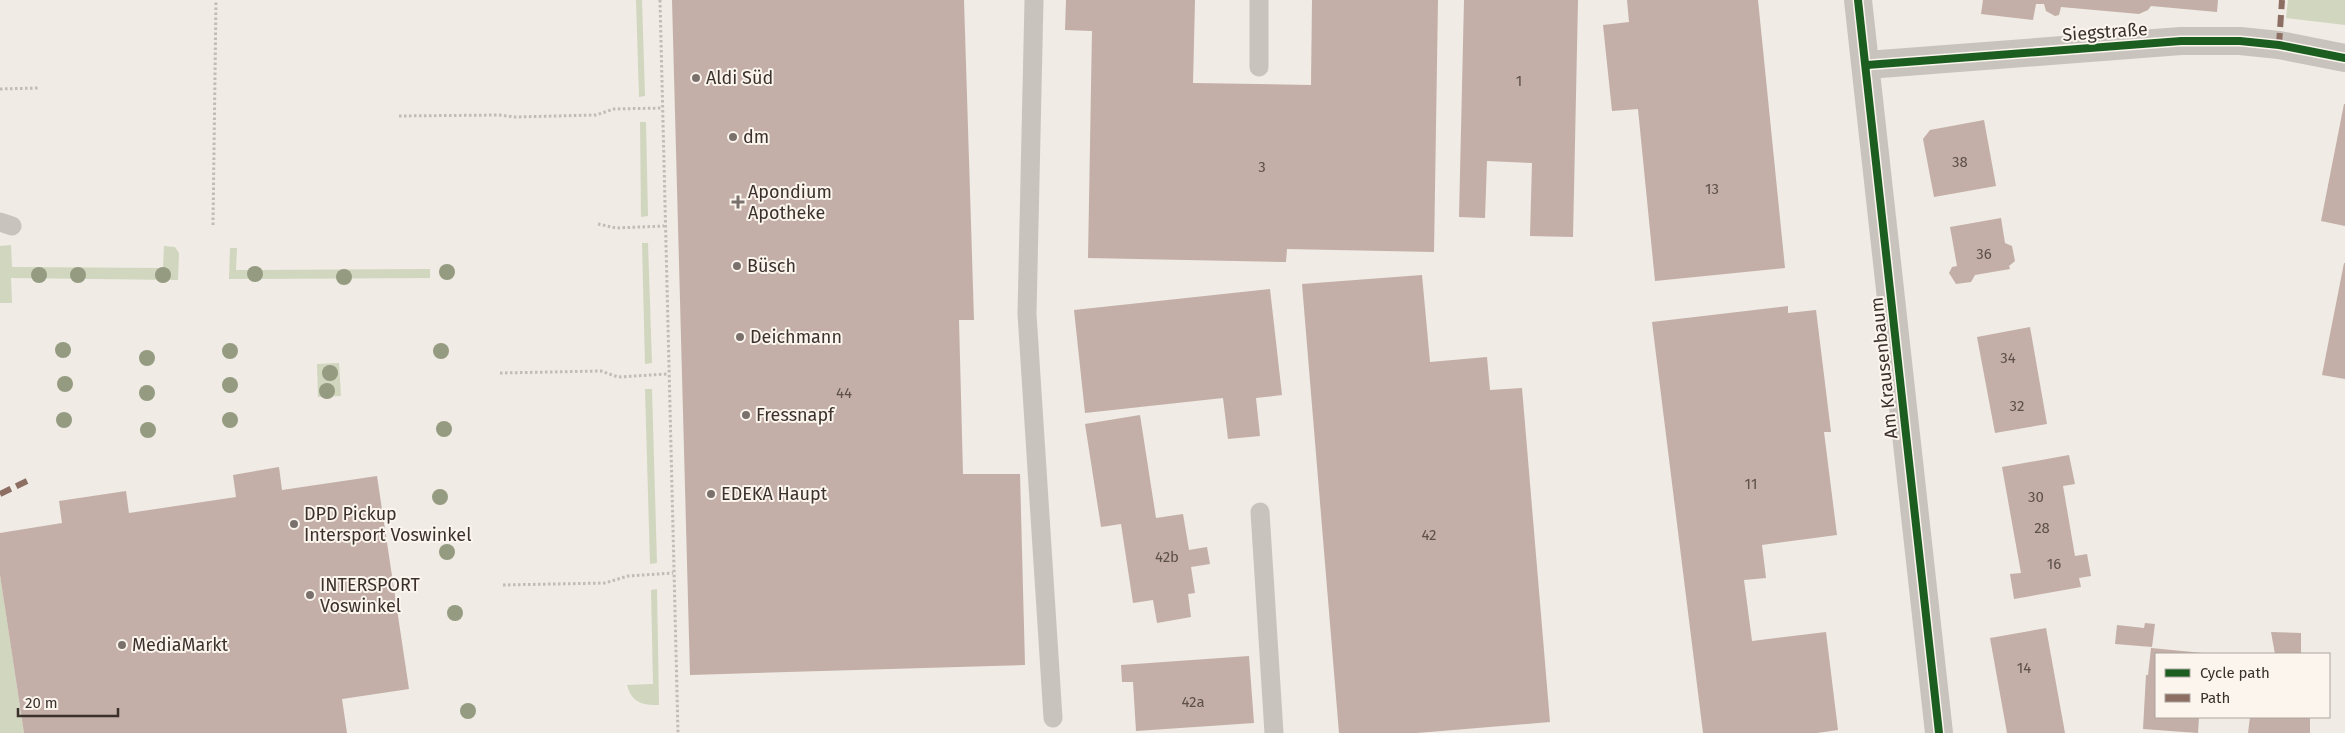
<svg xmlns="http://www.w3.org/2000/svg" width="2345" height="733" font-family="'Fira Sans',sans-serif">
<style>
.green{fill:#d1d6bf}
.building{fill:#c3afa7}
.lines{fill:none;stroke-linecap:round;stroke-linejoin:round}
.path{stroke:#c2bbb6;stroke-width:3;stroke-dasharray:2.5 2.5;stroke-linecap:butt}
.service{stroke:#c9c3be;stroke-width:19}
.minor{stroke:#c9c3be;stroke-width:28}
.quiet{stroke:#8d6e63;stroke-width:6;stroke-dasharray:12 6;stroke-linecap:butt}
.cycleway-casing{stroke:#fbf5ee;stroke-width:11}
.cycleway{stroke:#1b5e20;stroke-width:8}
.tree{fill:#959b80}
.poi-dot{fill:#7a716c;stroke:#fbf5ee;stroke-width:2}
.labels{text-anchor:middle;stroke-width:4;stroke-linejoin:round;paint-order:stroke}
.number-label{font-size:15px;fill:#5d504a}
.street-label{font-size:18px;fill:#3b302b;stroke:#fbf5ee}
.poi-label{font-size:18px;fill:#3b302b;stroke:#fbf5ee;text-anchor:start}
</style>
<rect width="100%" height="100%" fill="#f0ebe5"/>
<!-- green -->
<g class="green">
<polygon points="636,0 642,0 645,96 639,97"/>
<polygon points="2288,0 2345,0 2345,25 2286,18"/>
<polygon points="640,122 646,122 648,216 641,217"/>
<polygon points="642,243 648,243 652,363 645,364"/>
<polygon points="11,245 12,267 163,268 164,246 175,247 179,253 178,280 11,278 12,303 0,303 0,246"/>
<polygon points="230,248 237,248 236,270 430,269 430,278 229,279"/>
<polygon points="339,363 341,396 318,397 317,364"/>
<polygon points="645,389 652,389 657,563 650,564"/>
<polygon points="0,575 24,733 0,733"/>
<path d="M 657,589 L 659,705 C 642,705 632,703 627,685 L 653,684 L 651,590 Z"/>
</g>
<!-- building -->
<g class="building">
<polygon points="672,0 964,0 974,320 959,320 963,474 1020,474 1025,665 690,675"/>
<polygon points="1066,0 1195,0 1193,83 1311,85 1312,0 1438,0 1434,252 1287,249 1286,262 1088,258 1092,31 1065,30"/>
<polygon points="1464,0 1578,0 1573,237 1530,236 1532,163 1487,161 1485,218 1459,217"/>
<polygon points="1627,0 1758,0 1785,268 1655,281 1638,109 1612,111 1603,25 1629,22"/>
<polygon points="1983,0 2218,0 2217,12 2151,6 2148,10 2139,14 2061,7 2059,15 2055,16 2046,11 2044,4 2036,4 2033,20 1981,14"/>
<polygon points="2344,104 2345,104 2345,226 2321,221"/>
<polygon points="1984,120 1996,186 1934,197 1923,139 1930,130"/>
<polygon points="2001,218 2005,243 2012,246 2015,261 2009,266 2010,269 1975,275 1971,282 1956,284 1949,273 1952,267 1957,266 1950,227"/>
<polygon points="2344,263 2345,263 2345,379 2322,375"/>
<polygon points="1422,275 1430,362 1487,357 1490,390 1522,388 1550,722 1417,733 1339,733 1302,284"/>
<polygon points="1270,289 1282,395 1256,398 1260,436 1228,439 1223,398 1085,413 1074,310"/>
<polygon points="1788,306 1788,313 1816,310 1831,432 1824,432 1837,535 1762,545 1766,578 1744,580 1752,641 1826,632 1838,730 1817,733 1703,733 1652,322"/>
<polygon points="2030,327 2047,424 1995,433 1977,337"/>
<polygon points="1140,415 1156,518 1183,514 1189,550 1207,547 1210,564 1191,567 1195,593 1188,594 1191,617 1157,623 1153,600 1133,603 1121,524 1101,527 1085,424"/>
<polygon points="2069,455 2075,484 2063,486 2075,556 2087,554 2091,576 2079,578 2081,587 2014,599 2010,574 2021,573 2002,467"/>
<polygon points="279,467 282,490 377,476 409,689 342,699 347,733 24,733 0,575 0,533 62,523 59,501 126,491 129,513 236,497 233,475"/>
<polygon points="2145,623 2155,624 2152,647 2115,644 2117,625 2144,628"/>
<polygon points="2046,628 2065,733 2007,733 1990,638"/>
<polygon points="2271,632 2301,633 2301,654 2275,654"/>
<polygon points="2151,648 2203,653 2156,654 2156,717 2199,717 2198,733 2143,729 2146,675 2148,675"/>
<polygon points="1249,656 1254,723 1136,731 1133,682 1122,682 1121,665"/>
<polygon points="2250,717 2310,717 2310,733 2248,733"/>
</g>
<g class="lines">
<!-- path -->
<g class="path">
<polyline points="660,0 678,733"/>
<polyline points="0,89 38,88"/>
<polyline points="399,116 499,115 515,117 596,115 614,109 662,108"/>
<polyline points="598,224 616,228 664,226"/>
<polyline points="213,225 216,0"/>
<polyline points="500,373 601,371 618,377 667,374"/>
<polyline points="503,585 605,583 628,576 673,573"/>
</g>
<!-- service -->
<g class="service">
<polyline points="1034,0 1027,314 1053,718"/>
<polyline points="1259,0 1259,67"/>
<polyline points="0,222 12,226"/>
<polyline points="1260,512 1274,733"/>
</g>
<!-- minor -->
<g class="minor">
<polyline points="1858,0 1939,733"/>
<polyline points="1867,65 2181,41 2240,41 2279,45 2345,58"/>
</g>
<!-- quiet -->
<g class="quiet">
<polyline points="2279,45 2282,0"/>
<polyline points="0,494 29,480"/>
</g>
<defs>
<g id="cycleway">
<polyline points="1858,0 1939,733"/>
<polyline points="1867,65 2181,41 2240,41 2279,45 2345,58"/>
</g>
</defs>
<!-- cycleway casing -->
<use href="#cycleway" class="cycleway-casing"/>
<!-- cycleway -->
<use href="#cycleway" class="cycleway"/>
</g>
<!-- trees -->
<g class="tree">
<circle cx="447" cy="272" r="8"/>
<circle cx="255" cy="274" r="8"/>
<circle cx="39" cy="275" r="8"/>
<circle cx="78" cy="275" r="8"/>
<circle cx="163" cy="275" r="8"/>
<circle cx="344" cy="277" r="8"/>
<circle cx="63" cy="350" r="8"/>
<circle cx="230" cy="351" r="8"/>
<circle cx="441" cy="351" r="8"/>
<circle cx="147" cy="358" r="8"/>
<circle cx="330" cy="373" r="8"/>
<circle cx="65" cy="384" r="8"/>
<circle cx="230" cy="385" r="8"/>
<circle cx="327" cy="391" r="8"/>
<circle cx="147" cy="393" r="8"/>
<circle cx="64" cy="420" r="8"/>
<circle cx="230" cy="420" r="8"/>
<circle cx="444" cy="429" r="8"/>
<circle cx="148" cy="430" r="8"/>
<circle cx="440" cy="497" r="8"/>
<circle cx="447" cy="552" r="8"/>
<circle cx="455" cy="613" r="8"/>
<circle cx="468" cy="711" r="8"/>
</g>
<!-- markers -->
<g class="poi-dot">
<circle cx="696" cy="78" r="5"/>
<circle cx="733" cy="137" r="5"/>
<path d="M735.5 194.5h5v5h5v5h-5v5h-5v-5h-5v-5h5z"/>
<circle cx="737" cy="266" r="5"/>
<circle cx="740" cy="337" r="5"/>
<circle cx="746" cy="415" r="5"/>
<circle cx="711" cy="494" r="5"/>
<circle cx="294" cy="524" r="5"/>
<circle cx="310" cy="595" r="5"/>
<circle cx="122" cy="645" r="5"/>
</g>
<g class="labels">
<!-- number labels -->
<g class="number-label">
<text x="1519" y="86">1</text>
<text x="1960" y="167">38</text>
<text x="1262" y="172">3</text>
<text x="1712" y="194">13</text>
<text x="1984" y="259">36</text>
<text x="2008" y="363">34</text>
<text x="844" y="398">44</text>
<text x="2017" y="411">32</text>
<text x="1751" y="489">11</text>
<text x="2036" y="502">30</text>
<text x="2042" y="533">28</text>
<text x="1429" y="540">42</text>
<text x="1167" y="562">42b</text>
<text x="2054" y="569">16</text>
<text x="2024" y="673">14</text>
<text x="1193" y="707">42a</text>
</g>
<!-- street labels -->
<g class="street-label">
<text transform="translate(2105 32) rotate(-4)" y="6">Siegstraße</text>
<text transform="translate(1884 368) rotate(-96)" y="6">Am Krausenbaum</text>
</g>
<!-- poi labels -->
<g class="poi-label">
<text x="706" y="84">Aldi Süd</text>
<text x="743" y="143">dm</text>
<text x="748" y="198">Apondium<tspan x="748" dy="21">Apotheke</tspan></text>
<text x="747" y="272">Büsch</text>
<text x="750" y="343">Deichmann</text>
<text x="756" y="421">Fressnapf</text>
<text x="721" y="500">EDEKA Haupt</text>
<text x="304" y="520">DPD Pickup<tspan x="304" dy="21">Intersport Voswinkel</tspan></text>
<text x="320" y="591">INTERSPORT<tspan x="320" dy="21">Voswinkel</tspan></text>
<text x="132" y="651">MediaMarkt</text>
</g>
</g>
<!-- legend -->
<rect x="2155" y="653" width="175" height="65" fill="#fbf5ee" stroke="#aea6a0"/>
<rect x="2165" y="669" width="25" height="8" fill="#1b5e20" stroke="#aea6a0"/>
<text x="2200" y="678" font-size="15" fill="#3b302b">Cycle path</text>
<rect x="2165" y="694" width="25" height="8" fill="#8d6e63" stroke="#aea6a0"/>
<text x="2200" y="703" font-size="15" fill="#3b302b">Path</text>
<!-- scale -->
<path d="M18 708v8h100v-8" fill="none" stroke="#3b302b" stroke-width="2.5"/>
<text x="25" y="708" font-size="15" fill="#3b302b" stroke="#fbf5ee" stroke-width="4" paint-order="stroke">20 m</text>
</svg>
